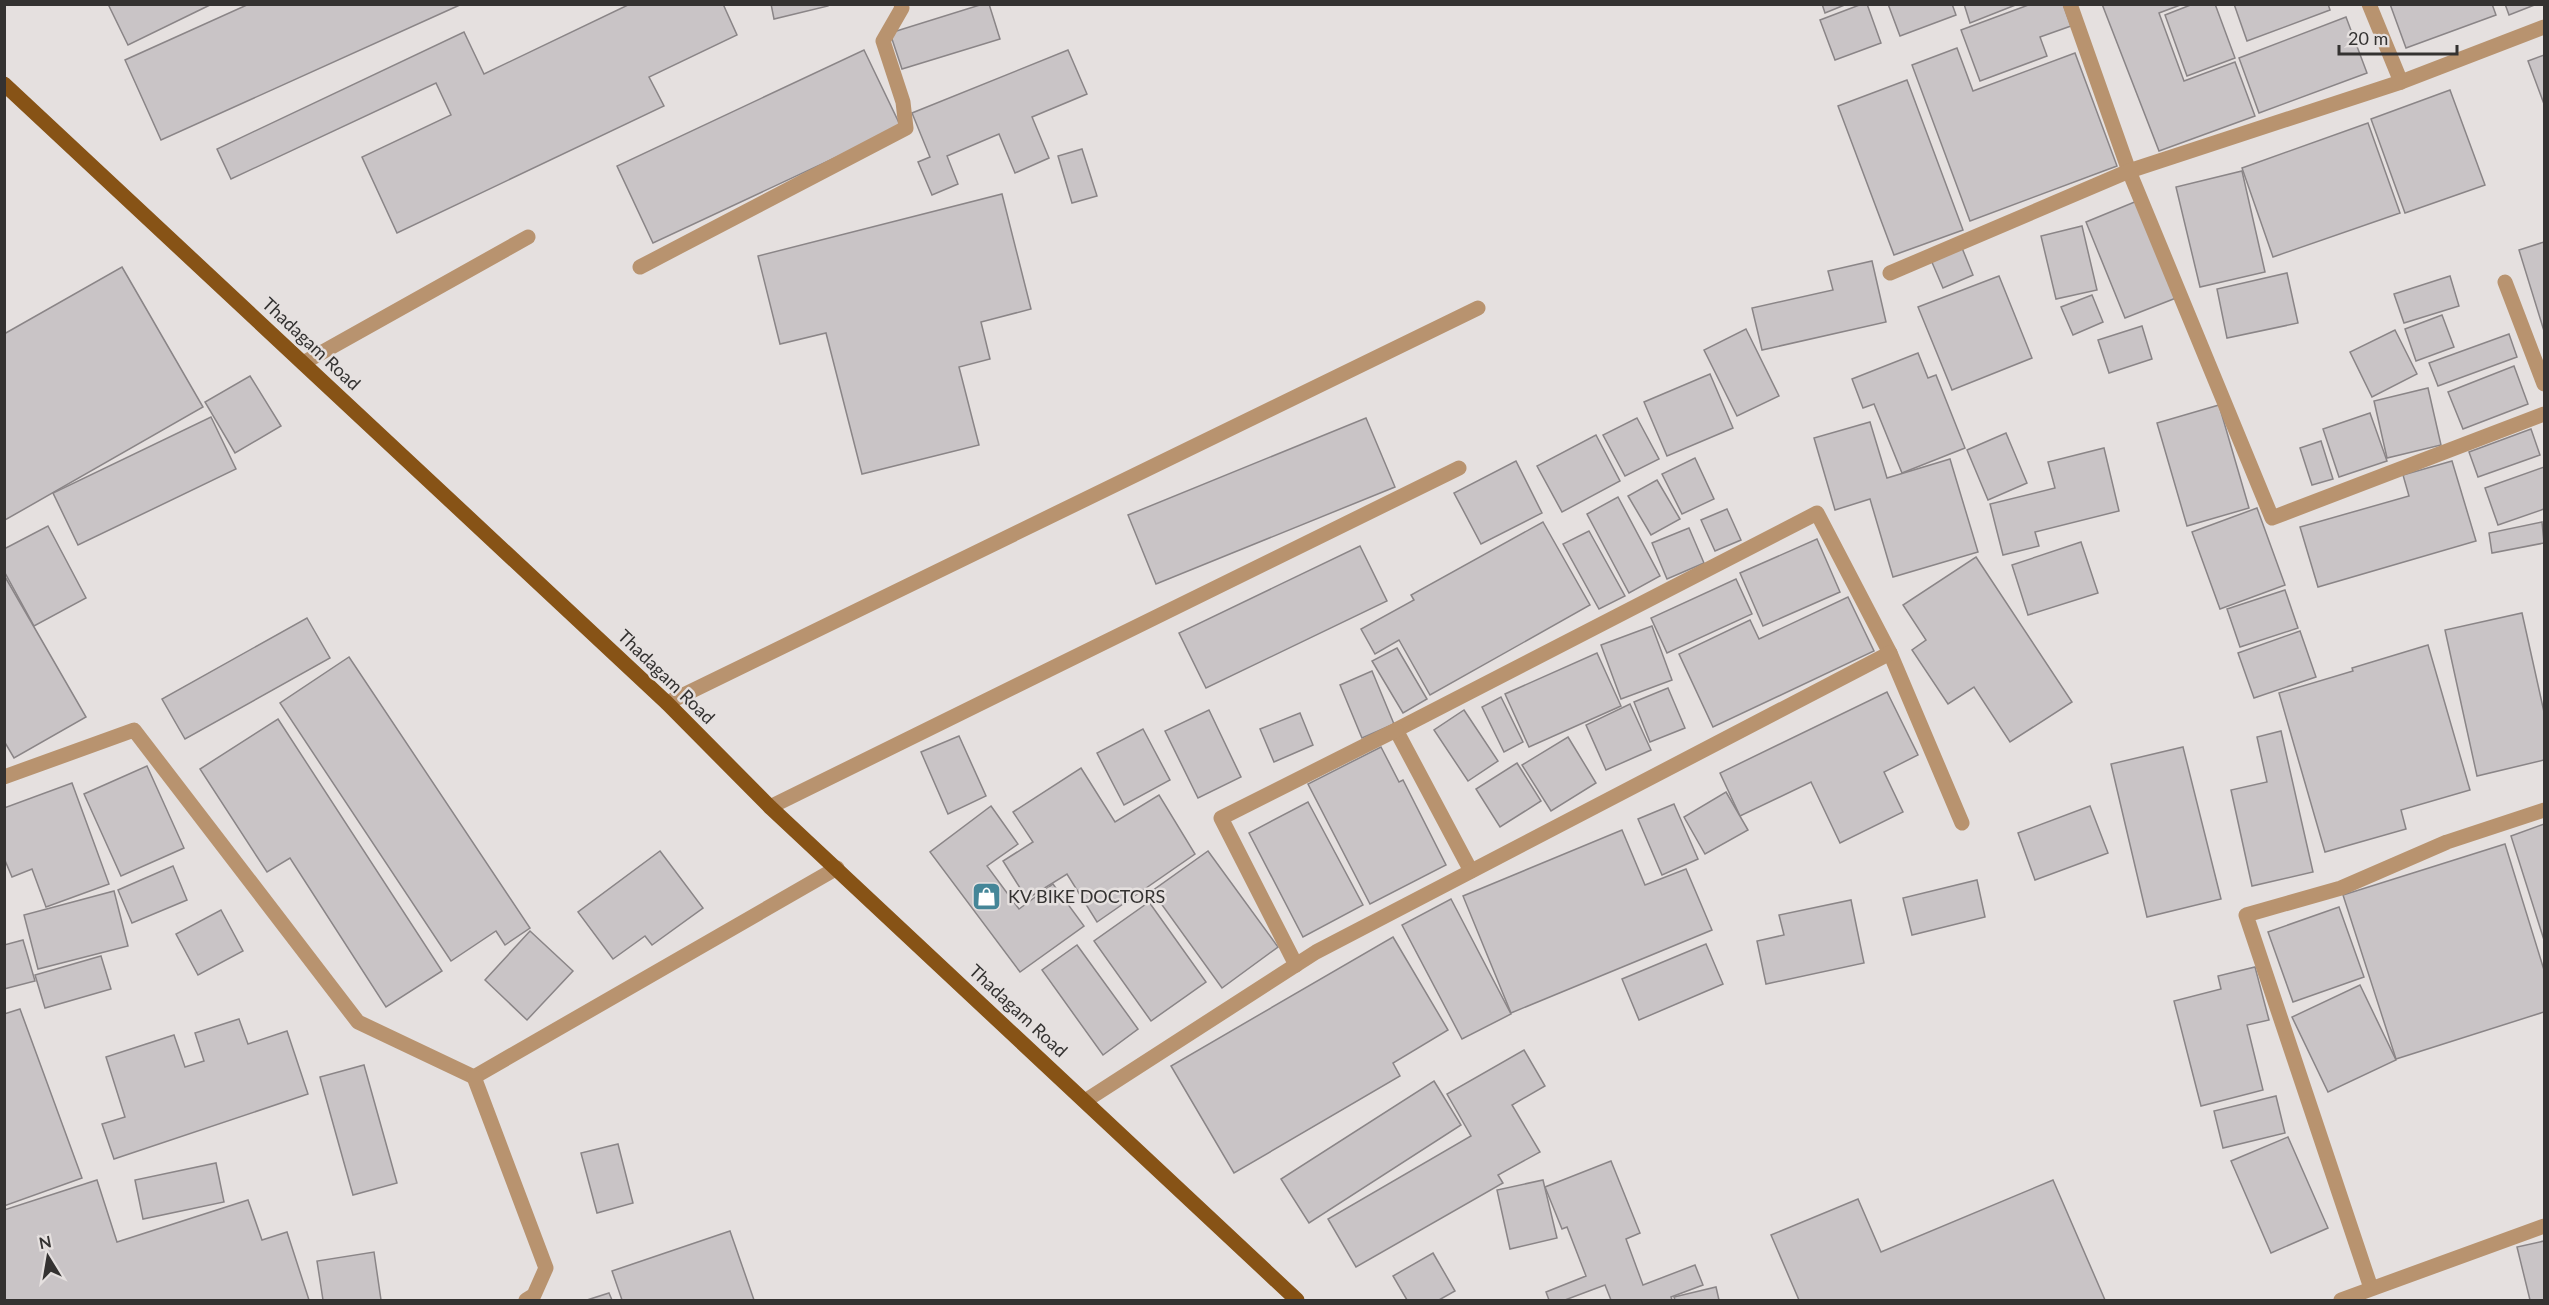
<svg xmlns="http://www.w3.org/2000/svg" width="2549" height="1305" font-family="Lato,sans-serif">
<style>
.building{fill:#c9c4c6;stroke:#8a8587;stroke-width:1.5}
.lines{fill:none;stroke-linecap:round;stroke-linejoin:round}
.minor{stroke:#b8936f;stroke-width:15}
.major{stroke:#875316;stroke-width:15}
.labels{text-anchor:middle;stroke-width:5;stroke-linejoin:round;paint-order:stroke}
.street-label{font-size:18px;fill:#343231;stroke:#e5e0df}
.poi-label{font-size:18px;fill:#343231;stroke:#e5e0df;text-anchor:start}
</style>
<rect width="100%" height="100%" fill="#e5e0df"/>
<!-- building -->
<g class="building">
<polygon points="108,4 212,4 128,45"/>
<polygon points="249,4 462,4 161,140 125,60"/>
<polygon points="630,4 723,4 737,35 649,77 664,106 397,233 362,157 451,115 436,83 231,179 217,149 464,32 484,74"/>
<polygon points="771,4 828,4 828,6 774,19"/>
<polygon points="983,4 989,4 1000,39 902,69 890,33"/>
<polygon points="1822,4 1847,4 1825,13"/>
<polygon points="1862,4 1867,4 1881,43 1835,60 1820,20"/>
<polygon points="1888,4 1952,4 1956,15 1900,36"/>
<polygon points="1964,4 2018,4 1970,23"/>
<polygon points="2031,4 2063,4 2071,26 2040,37 2047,56 1980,81 1961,30"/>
<polygon points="2102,4 2183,4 2159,13 2184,81 2235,62 2255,116 2159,151"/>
<polygon points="2193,4 2215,4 2235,58 2187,76 2165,15"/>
<polygon points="2234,4 2328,4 2330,10 2247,41"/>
<polygon points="2390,4 2492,4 2496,15 2406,48"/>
<polygon points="2505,4 2537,4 2509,15"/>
<polygon points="2346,17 2367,73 2259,113 2239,58"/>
<polygon points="1957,48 1973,91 2075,53 2117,166 1970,221 1912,65"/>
<polygon points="864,50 901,127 653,243 617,166"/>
<polygon points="1068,50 1087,94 1032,117 1049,158 1015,173 999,134 947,156 958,184 932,195 918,162 930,157 912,113"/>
<polygon points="2544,55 2544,104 2528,61"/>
<polygon points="1907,80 1963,230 1894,255 1838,106"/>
<polygon points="2450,90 2485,185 2405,213 2371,119"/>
<polygon points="2368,123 2400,213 2273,257 2242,168"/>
<polygon points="1082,149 1097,196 1072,203 1058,156"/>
<polygon points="2242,171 2265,272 2200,287 2176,187"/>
<polygon points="1002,194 1031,309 981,322 990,359 959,367 979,445 862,474 826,333 780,344 758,256"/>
<polygon points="2137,201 2176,298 2125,318 2086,222"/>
<polygon points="2082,226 2097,290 2056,299 2041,236"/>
<polygon points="2544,242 2544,331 2519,250"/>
<polygon points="1962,248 1973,275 1943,288 1931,260"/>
<polygon points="1872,261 1886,322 1762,350 1752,308 1833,290 1828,271"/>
<polygon points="122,267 203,407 5,520 4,334"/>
<polygon points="2287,273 2298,323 2227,338 2217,289"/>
<polygon points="1999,276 2032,358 1952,390 1918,307"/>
<polygon points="2450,276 2459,306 2404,323 2394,294"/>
<polygon points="2092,295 2103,322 2073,335 2061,307"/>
<polygon points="2442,315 2454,347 2416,361 2405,329"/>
<polygon points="2142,326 2152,359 2109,373 2098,340"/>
<polygon points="1746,329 1779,396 1737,416 1704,350"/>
<polygon points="2395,330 2417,374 2372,397 2350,352"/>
<polygon points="2509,334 2517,357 2438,386 2429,363"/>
<polygon points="1918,353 1928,378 1936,375 1965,448 1902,473 1874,404 1863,408 1852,379"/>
<polygon points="2514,366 2528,404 2463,429 2448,392"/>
<polygon points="1710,374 1733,428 1667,456 1644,402"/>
<polygon points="250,376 281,426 235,453 205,402"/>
<polygon points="2428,388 2441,445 2387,458 2374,401"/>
<polygon points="2219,405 2249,508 2187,526 2157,423"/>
<polygon points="2370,413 2387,461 2339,477 2323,429"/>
<polygon points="211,417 236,469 78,545 53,493"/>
<polygon points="1366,418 1395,487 1156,584 1128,515"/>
<polygon points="1637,418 1659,459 1625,476 1603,435"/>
<polygon points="1870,422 1887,478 1950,459 1978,552 1893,577 1870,499 1835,510 1814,438"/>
<polygon points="2531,429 2540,455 2478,477 2469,452"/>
<polygon points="2006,433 2027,483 1988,500 1967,450"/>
<polygon points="1596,435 1620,481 1562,512 1537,466"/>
<polygon points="2321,441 2333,479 2312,485 2300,448"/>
<polygon points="2104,448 2119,511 2035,532 2039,546 2003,555 1990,504 2055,488 2048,462"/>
<polygon points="1695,458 1714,499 1682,514 1662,474"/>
<polygon points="1516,461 1542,513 1481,544 1454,493"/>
<polygon points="2452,461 2476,541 2318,587 2300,527 2409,496 2403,475"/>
<polygon points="2544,467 2544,509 2498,525 2485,488"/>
<polygon points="1657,480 1680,519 1651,535 1628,496"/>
<polygon points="1618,497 1660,576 1629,593 1587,514"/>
<polygon points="2257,508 2285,585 2220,609 2192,532"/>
<polygon points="1727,509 1741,540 1715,551 1701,520"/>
<polygon points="1543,522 1590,605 1430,695 1399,640 1375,654 1361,629 1414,600 1411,595"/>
<polygon points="2542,522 2544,543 2492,553 2489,533"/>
<polygon points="48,526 86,598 34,626 4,571 4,549"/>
<polygon points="1689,528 1704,563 1667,579 1652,543"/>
<polygon points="1589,531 1625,596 1599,609 1563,544"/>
<polygon points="1817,539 1840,592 1763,626 1740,573"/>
<polygon points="2081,542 2098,593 2028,615 2012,565"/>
<polygon points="1360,546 1387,601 1206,688 1179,633"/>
<polygon points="1976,557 2072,702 2010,742 1974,687 1948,704 1912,650 1926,640 1903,605"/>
<polygon points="4,575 86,717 14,758 4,741"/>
<polygon points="1736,579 1752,614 1667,653 1651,618"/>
<polygon points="2285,590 2298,628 2240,647 2227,609"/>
<polygon points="1848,597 1874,651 1713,727 1679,654 1750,620 1759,639"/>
<polygon points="2522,613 2544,712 2544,760 2477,776 2445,630"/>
<polygon points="307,618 330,658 185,739 162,699"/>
<polygon points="1652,626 1672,680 1621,699 1601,645"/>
<polygon points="2300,631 2316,677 2254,698 2238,653"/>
<polygon points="2428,645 2470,790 2401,810 2406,829 2325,852 2279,693 2353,671 2352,668"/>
<polygon points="1397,648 1427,699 1403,713 1372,661"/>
<polygon points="1597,653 1621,706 1529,747 1505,694"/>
<polygon points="349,657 530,928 505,945 496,931 451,961 280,703"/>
<polygon points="1372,671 1394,724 1362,738 1340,685"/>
<polygon points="1668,688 1685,728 1650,742 1634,702"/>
<polygon points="1887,692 1918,755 1884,772 1903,812 1840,843 1811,782 1740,816 1720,773"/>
<polygon points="1501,697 1523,742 1504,752 1482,707"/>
<polygon points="1630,704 1651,750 1606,770 1586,725"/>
<polygon points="1209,710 1241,777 1198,798 1165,731"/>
<polygon points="1464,710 1498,761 1468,781 1434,730"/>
<polygon points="1300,713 1313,745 1274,762 1260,729"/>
<polygon points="278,719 442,971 386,1007 290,858 267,872 200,769"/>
<polygon points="1143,729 1170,780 1124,805 1097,753"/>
<polygon points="2281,731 2313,872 2252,886 2231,790 2267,782 2257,737"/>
<polygon points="959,736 986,796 948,814 921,752"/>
<polygon points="1568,737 1596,783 1551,811 1522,765"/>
<polygon points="1381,747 1399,782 1403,780 1446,865 1370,904 1308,784"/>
<polygon points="2183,747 2221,899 2147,917 2111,764"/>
<polygon points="1517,763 1541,801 1500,827 1476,789"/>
<polygon points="147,766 184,848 121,876 84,794"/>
<polygon points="1081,768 1115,822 1159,795 1195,854 1097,922 1067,874 1027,899 1003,861 1033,842 1013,812"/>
<polygon points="72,783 109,884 46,907 32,869 12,877 4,858 4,808"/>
<polygon points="1726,792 1748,830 1705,854 1684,817"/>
<polygon points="1308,802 1363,905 1303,937 1249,833"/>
<polygon points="1674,804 1698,859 1662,875 1638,819"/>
<polygon points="991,806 1018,844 987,866 1019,909 1053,884 1084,926 1020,972 930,852"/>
<polygon points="2090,806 2108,853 2035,880 2018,833"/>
<polygon points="2544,824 2544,940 2511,836"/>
<polygon points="1622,830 1645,885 1686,869 1712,930 1511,1013 1463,896"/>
<polygon points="2505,844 2544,970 2544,1012 2396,1059 2343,895"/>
<polygon points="660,851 703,908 652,945 645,936 613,959 578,912"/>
<polygon points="1208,851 1278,947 1222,988 1152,891"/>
<polygon points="173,866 187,900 132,923 118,890"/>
<polygon points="1977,880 1985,917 1912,935 1903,898"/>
<polygon points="114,891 128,946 38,969 24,915"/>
<polygon points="1451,899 1511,1014 1462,1039 1402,925"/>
<polygon points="1851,900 1864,963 1766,984 1757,941 1784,935 1779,915"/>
<polygon points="1149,902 1206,982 1151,1021 1094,941"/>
<polygon points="2339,907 2364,977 2293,1002 2268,932"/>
<polygon points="221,910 243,951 198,975 176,934"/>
<polygon points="530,931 573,971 527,1020 485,980"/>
<polygon points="1393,937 1448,1030 1393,1063 1400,1076 1234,1173 1171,1066"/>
<polygon points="23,940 35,981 4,989 4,945"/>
<polygon points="1706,944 1723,984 1639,1020 1622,979"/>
<polygon points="1077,945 1138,1029 1103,1055 1042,970"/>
<polygon points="101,956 111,989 45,1008 35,975"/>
<polygon points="2255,967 2269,1020 2247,1025 2263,1090 2201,1106 2174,1001 2221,989 2218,976"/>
<polygon points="2360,985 2396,1060 2328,1092 2292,1017"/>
<polygon points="20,1009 82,1178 4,1206 4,1014"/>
<polygon points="239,1019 248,1044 287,1031 308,1094 114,1159 102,1124 125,1117 106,1057 174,1035 185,1067 204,1061 195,1033"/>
<polygon points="1524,1050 1545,1086 1512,1105 1540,1152 1498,1175 1503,1183 1356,1267 1328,1219 1471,1136 1447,1094"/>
<polygon points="364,1065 397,1183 353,1195 320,1077"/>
<polygon points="1434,1081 1461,1125 1309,1223 1281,1179"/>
<polygon points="2276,1096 2285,1133 2223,1148 2214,1111"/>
<polygon points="2288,1137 2328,1228 2271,1253 2231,1161"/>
<polygon points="618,1144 633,1203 597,1213 581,1153"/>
<polygon points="1611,1161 1640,1233 1626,1239 1643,1285 1695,1265 1703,1285 1671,1297 1672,1300 1611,1300 1605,1285 1565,1300 1549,1300 1546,1292 1586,1276 1567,1227 1562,1229 1545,1187"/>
<polygon points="216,1163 224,1202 143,1219 135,1180"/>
<polygon points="97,1180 117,1242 248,1200 262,1240 287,1232 309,1300 4,1300 4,1210"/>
<polygon points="1543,1180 1557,1238 1510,1249 1497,1190"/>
<polygon points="2053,1180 2105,1300 1799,1300 1771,1235 1858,1199 1881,1252"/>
<polygon points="730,1231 754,1300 622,1300 612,1271"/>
<polygon points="2544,1241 2544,1300 2530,1300 2517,1247"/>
<polygon points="374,1252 381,1300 323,1300 317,1261"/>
<polygon points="1433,1253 1455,1291 1439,1300 1407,1300 1393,1276"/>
<polygon points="1716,1287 1719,1300 1675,1300 1674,1297"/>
<polygon points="609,1293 612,1300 587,1300"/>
</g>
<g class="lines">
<!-- minor -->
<g class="minor">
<polyline points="2070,4 2129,171 2272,518 2544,414"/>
<polyline points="2369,4 2401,82"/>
<polyline points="640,267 906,128 903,102 883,41 902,8 901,4"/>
<polyline points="1890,273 2129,171 2401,82 2544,27"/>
<polyline points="2505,282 2544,384"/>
<polyline points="303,363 528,237"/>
<polyline points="667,703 1478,308"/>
<polyline points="4,777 134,730 358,1022 474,1077 837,868"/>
<polyline points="770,807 1459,468"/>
<polyline points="1471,871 1396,730 1817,513 1890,653 1962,823"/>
<polyline points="1296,965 1221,818 1396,730"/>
<polyline points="474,1077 546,1268 534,1295 526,1300"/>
<polyline points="1085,1101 1316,952 1890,653"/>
<polyline points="2371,1288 2246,915 2341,888 2447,842 2544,810"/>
<polyline points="2341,1300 2544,1226"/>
</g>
<!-- major -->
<polyline class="major" points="4,84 667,703 770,807 1297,1300"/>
</g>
<!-- icons -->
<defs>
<symbol id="shop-square" viewBox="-11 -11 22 22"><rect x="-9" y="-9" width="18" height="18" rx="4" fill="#458698" stroke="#e5e0df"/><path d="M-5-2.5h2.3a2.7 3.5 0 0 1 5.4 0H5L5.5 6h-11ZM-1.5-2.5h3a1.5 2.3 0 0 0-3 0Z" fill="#fff"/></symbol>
</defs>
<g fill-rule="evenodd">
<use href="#shop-square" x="970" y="880" width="33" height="33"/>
</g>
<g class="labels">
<!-- street labels -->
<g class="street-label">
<text transform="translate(311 344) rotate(43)" y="6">Thadagam Road</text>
<text transform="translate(666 677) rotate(44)" y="6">Thadagam Road</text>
<text transform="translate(1018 1011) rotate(43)" y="6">Thadagam Road</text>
</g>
<!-- poi labels -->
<g class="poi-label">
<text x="1008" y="903">KV BIKE DOCTORS</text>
</g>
</g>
<!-- border -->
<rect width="2549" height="1305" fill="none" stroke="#343231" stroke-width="12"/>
<!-- north arrow -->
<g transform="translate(48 1257) rotate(349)" stroke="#e5e0df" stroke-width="4.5" paint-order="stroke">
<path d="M0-4.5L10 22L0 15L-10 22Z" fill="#343231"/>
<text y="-9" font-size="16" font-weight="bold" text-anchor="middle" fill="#343231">N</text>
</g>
<!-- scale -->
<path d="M2339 45v9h118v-9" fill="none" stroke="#343231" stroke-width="3"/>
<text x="2348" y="45" font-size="18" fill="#343231" stroke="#e5e0df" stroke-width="4.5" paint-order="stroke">20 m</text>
</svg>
